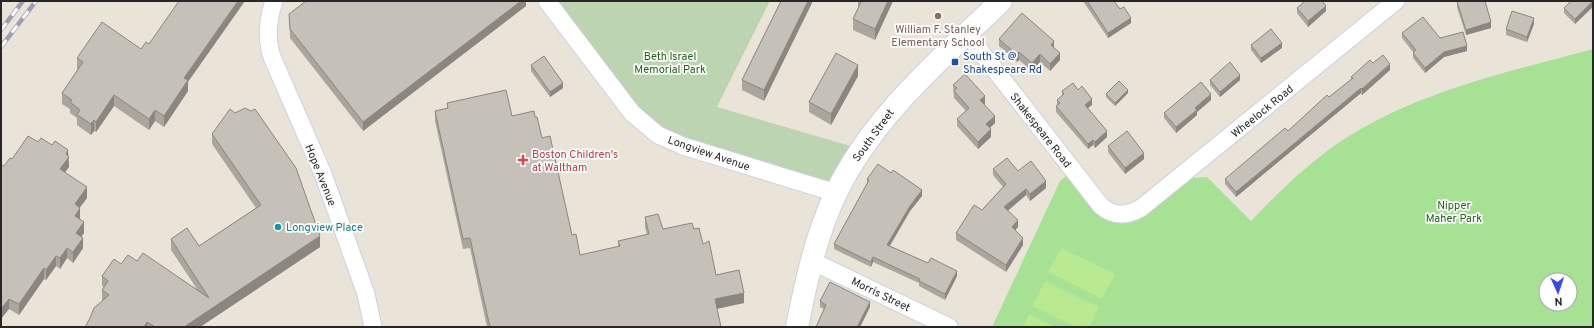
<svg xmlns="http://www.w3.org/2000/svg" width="1594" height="328" font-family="Overpass,sans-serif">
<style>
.green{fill:#a6e194;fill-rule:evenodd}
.cemetery{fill:#bdd4b0}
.pitch{fill:#b9e990}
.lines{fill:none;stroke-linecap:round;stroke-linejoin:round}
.minor-casing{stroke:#cecfe1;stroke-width:19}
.secondary-casing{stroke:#cecfe1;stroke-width:24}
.minor{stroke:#fff;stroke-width:17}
.secondary{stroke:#fff;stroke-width:22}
.rail-casing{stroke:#9c9cb2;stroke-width:4.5}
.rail{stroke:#fff;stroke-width:3;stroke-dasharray:9;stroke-linecap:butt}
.wall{fill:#a9a69e}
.shaded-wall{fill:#8a8781}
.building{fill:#c5c1b8;stroke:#8a8781}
.education-dot{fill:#8d6e63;stroke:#fff;stroke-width:1.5}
.transit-dot{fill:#1a4fb4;stroke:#fff;stroke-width:1.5}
.health-dot{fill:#e0444e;stroke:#fff;stroke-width:1.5}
.culture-dot{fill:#0f9aa8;stroke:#fff;stroke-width:1.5}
.labels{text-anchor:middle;stroke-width:3.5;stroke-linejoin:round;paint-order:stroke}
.education-label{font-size:11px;fill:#785e54;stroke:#fff}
.park-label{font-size:11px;fill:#216219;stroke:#fff}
.transit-label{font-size:11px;fill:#164399;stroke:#fff;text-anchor:start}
.street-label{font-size:11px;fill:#272727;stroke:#fff}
.health-label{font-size:11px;fill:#be3a42;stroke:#fff;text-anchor:start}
.culture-label{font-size:11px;fill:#0d838f;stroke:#fff;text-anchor:start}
</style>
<rect width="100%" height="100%" fill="#eae4d8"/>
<!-- green -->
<path class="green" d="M 1593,49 L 1593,327 L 992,327 L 1060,181 L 1073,170 L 1117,214 L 1178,179 L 1207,177 L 1251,221 C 1275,196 1299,172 1327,151 C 1405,94 1501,74 1593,49 ZM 1546,280 L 1570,280 L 1570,304 L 1546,304 Z"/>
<!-- cemetery -->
<polygon class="cemetery" points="547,1 770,1 717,107 861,149 836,193 658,135"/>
<!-- pitch -->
<g class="pitch">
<polygon points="1061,248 1115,274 1102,299 1048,272"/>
<polygon points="1045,281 1099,307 1089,327 1076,327 1032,306"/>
<polygon points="1029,314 1055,327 1023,327"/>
</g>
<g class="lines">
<defs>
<g id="minor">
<path d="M 274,1 C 268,19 266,39 272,57 L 323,174 L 366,294 L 373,327"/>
<polyline points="547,1 632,113 658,135 683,146 836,193"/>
<path d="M 967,34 L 1101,206 C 1114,217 1127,216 1141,208 L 1396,1"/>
<polyline points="812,261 949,327"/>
</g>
<path id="secondary" d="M 797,327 C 806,282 816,235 836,193 C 873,116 940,60 1001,1"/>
</defs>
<!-- minor casing -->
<use href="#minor" class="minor-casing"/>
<!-- secondary casing -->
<use href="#secondary" class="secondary-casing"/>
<!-- minor -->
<use href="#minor" class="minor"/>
<!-- secondary -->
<use href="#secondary" class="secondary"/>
<defs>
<g id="rail">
<polyline points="1,30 23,1"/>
<polyline points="1,47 36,1"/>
</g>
</defs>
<!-- rail casing -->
<use href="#rail" class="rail-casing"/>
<!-- rail -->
<use href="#rail" class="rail"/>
</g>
<!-- wall -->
<g class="wall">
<polygon points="526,1 526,6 363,131 290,38 289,14"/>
<polygon points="781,1 764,101 742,90 742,80"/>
<polygon points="858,1 893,1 875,40 853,30 853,19 858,8"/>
<polygon points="1083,1 1114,1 1131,23 1108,38"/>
<polygon points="1593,1 1575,24 1564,13 1564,8"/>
<polygon points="1457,2 1491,28 1466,35 1457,7"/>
<polygon points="1297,8 1326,11 1308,27 1297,13"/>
<polygon points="1534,24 1527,42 1506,35 1506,29"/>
<polygon points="1402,33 1440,38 1467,51 1444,57 1425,73 1413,58 1413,52 1402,38"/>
<polygon points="999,39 1054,48 1060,60 1050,71 1040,62 1032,71 1019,60 1017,62 999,46"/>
<polygon points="149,44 188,82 188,91 164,127 155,121 149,130 114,106 96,132 94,131 91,135 77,125 77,118 70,113 70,109 62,104 62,93 78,69 77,69 77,58 141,49"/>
<polygon points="1251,45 1282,48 1261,63 1251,50"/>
<polygon points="1373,63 1390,70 1362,95 1361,93 1236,197 1225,184 1225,179 1288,131 1329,97 1351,80 1351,77"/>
<polygon points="531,65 563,88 550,97 531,71"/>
<polygon points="858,76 831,125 809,112 809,102"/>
<polygon points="1210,80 1240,80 1220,97 1210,85"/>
<polygon points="953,85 985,104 984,104 995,123 990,128 991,137 978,149 957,126 957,119 966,111 954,98"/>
<polygon points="1078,90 1092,105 1088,108 1107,137 1095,148 1093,145 1088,149 1056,112 1056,106 1057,105 1057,100 1062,96 1062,91"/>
<polygon points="1128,93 1115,106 1106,97 1106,94"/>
<polygon points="1211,100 1197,112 1197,115 1176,133 1164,118 1164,113"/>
<polygon points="447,103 512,116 535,117 572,235 580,255 618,247 618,241 647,235 645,227 645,217 663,229 694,229 703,244 716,275 744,303 717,309 721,327 487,327 470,248 463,249 435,121 435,111 447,109"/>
<polygon points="212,134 320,247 200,327 85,327 102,301 102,290 104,287 102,286 102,276 121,264 137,261 197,289 171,250 171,239 199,246 256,208 212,144"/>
<polygon points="38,142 52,145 68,156 69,167 65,172 87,198 80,207 80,219 84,233 81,237 83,248 73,263 67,258 60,269 56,266 46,280 44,279 19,315 9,309 4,166 12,159"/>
<polygon points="1108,146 1144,159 1125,174 1108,152"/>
<polygon points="993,169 1018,171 1046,188 1030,201 1026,195 1008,210 1018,227 1015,230 1023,245 1006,272 956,240 956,233 982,210 1003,187 993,175"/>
<polygon points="867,179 922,196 910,211 890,246 957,276 945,300 919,286 919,283 873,262 871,267 834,249 834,244 867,184"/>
<polygon points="820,301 870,307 860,327 816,327 824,309 820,307"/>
</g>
<!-- shaded-wall -->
<g class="shaded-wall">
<polygon points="238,1 245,1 188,82 188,91 164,127 164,116 184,78"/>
<polygon points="521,1 526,1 526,6 363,131 363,122"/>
<polygon points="808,1 813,1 764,101 764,90"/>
<polygon points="888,1 893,1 875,40 875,29"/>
<polygon points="1593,1 1593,7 1575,24 1575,19"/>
<polygon points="1326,6 1326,11 1308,27 1308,21"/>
<polygon points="1131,18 1131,23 1108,38 1108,33"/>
<polygon points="1534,18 1534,24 1527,42 1527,37"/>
<polygon points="1491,22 1491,28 1466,35 1466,30"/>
<polygon points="1054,41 1054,49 1051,45"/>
<polygon points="1282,43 1282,48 1261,63 1261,58"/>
<polygon points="1467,46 1467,51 1444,57 1425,73 1425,68 1444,52"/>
<polygon points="1019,52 1019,60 1017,62 1017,55"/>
<polygon points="1060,53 1060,60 1050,71 1050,64"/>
<polygon points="1040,54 1040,62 1032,71 1032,63"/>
<polygon points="1390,64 1390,70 1362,95 1362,89"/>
<polygon points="858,65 858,76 831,125 831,114"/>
<polygon points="1240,75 1240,80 1220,97 1220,92"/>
<polygon points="563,83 563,88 550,97 550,92"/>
<polygon points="1361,88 1361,93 1236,197 1236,192"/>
<polygon points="1128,90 1128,93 1115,106 1115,103"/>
<polygon points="1211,94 1211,100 1197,112 1197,115 1176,133 1176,127 1195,108"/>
<polygon points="114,95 114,106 96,132 96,122"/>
<polygon points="985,96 985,104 980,108 980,100"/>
<polygon points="1092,99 1092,105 1085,110 1085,105"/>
<polygon points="155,110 155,121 149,130 149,119"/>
<polygon points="995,116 995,123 986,131 986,124"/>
<polygon points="94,120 94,131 91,135 91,124"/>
<polygon points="991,129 991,137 978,149 978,142"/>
<polygon points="1107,131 1107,137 1095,148 1095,142"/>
<polygon points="1093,140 1093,145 1088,149 1088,144"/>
<polygon points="68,150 69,167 60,179 60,169 66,154"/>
<polygon points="1144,153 1144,159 1125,174 1125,168"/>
<polygon points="1046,181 1046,188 1030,201 1030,194"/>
<polygon points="87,187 87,198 75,214 75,204"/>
<polygon points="1026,189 1026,195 1004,214 1004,207"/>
<polygon points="922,190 922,196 910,211 887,250 887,245 910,206"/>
<polygon points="80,208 80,218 75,226 75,216"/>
<polygon points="1018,220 1018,227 1012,234 1012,227"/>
<polygon points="84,222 84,233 76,244 76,233"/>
<polygon points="320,236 320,247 200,327 184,327"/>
<polygon points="83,238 83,248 73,263 73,252"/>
<polygon points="1023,238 1023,245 1006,272 1006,265"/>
<polygon points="67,248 67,258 60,269 60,258"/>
<polygon points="56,256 56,266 46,280 46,270"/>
<polygon points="873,257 873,262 871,267 871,262"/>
<polygon points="44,268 44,279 19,315 19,304"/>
<polygon points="957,271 957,276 945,300 945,294"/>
<polygon points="744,293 744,303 715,309 715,299"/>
<polygon points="9,299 9,309 1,319 1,309"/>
<polygon points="870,302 870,307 860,327 857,327"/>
<polygon points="147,322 147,327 144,327"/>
</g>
<!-- building -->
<g class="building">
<polygon points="179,1 238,1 184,78 188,80 164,116 155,110 149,119 114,95 96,122 94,120 91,124 77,115 80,110 70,102 72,100 62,93 83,62 77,58 102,22 141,49 146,42 149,44"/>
<polygon points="306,1 521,1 363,122 290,29 289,14"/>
<polygon points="781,1 808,1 764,90 742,80"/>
<polygon points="858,1 888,1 875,29 853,19 861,2"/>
<polygon points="1087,1 1114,1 1120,9 1124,7 1131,18 1108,33"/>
<polygon points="1305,1 1322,1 1326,6 1308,21 1297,8"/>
<polygon points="1460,1 1485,1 1491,22 1466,30 1457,2"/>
<polygon points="1571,1 1593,1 1575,19 1564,8"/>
<polygon points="1512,11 1534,18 1527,37 1506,29"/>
<polygon points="1022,13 1054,41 1051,45 1060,53 1050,64 1040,54 1032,63 1019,52 1017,55 999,39"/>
<polygon points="1423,17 1440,38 1463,32 1467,46 1444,52 1425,68 1413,53 1416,50 1402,33"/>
<polygon points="1271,29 1282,43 1261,58 1251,45"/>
<polygon points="836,53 858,65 831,114 809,102"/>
<polygon points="1383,55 1390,64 1362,89 1361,88 1236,192 1225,179 1285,128 1288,131 1327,95 1329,97 1353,78 1351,77 1370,60 1373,63"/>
<polygon points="544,56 563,83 550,92 531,65"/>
<polygon points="1230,62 1240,75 1220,92 1210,80"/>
<polygon points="965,74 985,96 980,100 995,116 986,124 991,129 978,142 957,119 969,108 954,91 957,88 953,85"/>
<polygon points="1119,81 1128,90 1115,103 1106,94"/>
<polygon points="1201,82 1211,94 1195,108 1197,110 1176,127 1164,113"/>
<polygon points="1073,83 1078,90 1082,86 1092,99 1085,105 1107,131 1095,142 1093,140 1088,144 1056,106 1060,103 1057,100 1064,94 1062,91"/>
<polygon points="506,90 512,116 534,111 535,117 537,117 542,138 550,136 572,235 576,234 580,255 620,246 618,241 649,234 645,217 658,214 663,229 692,223 694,229 699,228 703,244 709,241 716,275 739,270 744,293 715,299 721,327 490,327 470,238 463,239 435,111 448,108 447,103"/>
<polygon points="245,108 251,111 255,109 296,168 320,236 184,327 155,327 147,322 144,327 85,327 90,318 94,308 109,295 102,290 108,281 102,276 114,259 121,264 128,255 137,261 143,253 209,298 171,239 187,228 199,246 261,205 212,134 230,109 235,113"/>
<polygon points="1127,131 1144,153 1125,168 1108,146"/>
<polygon points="28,136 38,142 41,138 52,145 55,141 68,150 66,154 69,157 60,169 87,187 75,204 80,208 75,216 84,222 76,233 83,238 73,252 67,248 60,258 56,256 46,270 44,268 19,304 9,299 1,309 1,165 4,166 10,158 12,159"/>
<polygon points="1007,158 1018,171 1031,161 1046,181 1030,194 1026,189 1004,207 1018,220 1012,227 1023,238 1006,265 956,233 974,205 982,210 1006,184 993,169"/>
<polygon points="878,164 891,173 893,170 922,190 910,206 887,245 928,263 931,258 957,271 945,294 919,281 920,279 873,257 871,262 834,244 869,180 867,179"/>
<polygon points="830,282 870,302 857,327 816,327 826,305 820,301"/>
</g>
<!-- markers -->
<circle class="education-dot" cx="938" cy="16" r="4"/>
<rect class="transit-dot" x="951" y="58" width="8" height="8" rx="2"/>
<path class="health-dot" d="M521 154h4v4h4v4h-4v4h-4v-4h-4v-4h4z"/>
<circle class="culture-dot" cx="278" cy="227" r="4"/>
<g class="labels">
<!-- education labels -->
<g class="education-label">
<text x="938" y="33">William F. Stanley<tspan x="938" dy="13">Elementary School</tspan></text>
</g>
<!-- park labels -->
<g class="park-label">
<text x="670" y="60">Beth Israel<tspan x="670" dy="13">Memorial Park</tspan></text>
<text x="1454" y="209">Nipper<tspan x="1454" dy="13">Maher Park</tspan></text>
</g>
<!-- transit labels -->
<g class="transit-label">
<text x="963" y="60">South St @<tspan x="963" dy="13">Shakespeare Rd</tspan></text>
</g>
<!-- street labels -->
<g class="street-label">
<text transform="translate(1262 111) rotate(-39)" y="4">Wheelock Road</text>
<text transform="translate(1041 130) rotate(52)" y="4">Shakespeare Road</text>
<text transform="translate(873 135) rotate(-54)" y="4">South Street</text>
<text transform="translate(709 153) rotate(19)" y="4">Longview Avenue</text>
<text transform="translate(321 175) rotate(68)" y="4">Hope Avenue</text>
<text transform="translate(881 294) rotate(26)" y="4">Morris Street</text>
</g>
<!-- health labels -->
<g class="health-label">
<text x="532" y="158">Boston Children's<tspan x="532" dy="13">at Waltham</tspan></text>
</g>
<!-- culture labels -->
<g class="culture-label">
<text x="286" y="231">Longview Place</text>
</g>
</g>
<!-- border -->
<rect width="1594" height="328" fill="none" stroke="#272727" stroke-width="4"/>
<!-- north arrow -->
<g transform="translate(1558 292) rotate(177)"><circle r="19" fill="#ffffff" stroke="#a9a9a9"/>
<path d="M0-3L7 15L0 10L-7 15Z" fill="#3746f8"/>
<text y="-6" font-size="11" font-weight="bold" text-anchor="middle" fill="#272727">N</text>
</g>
</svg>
